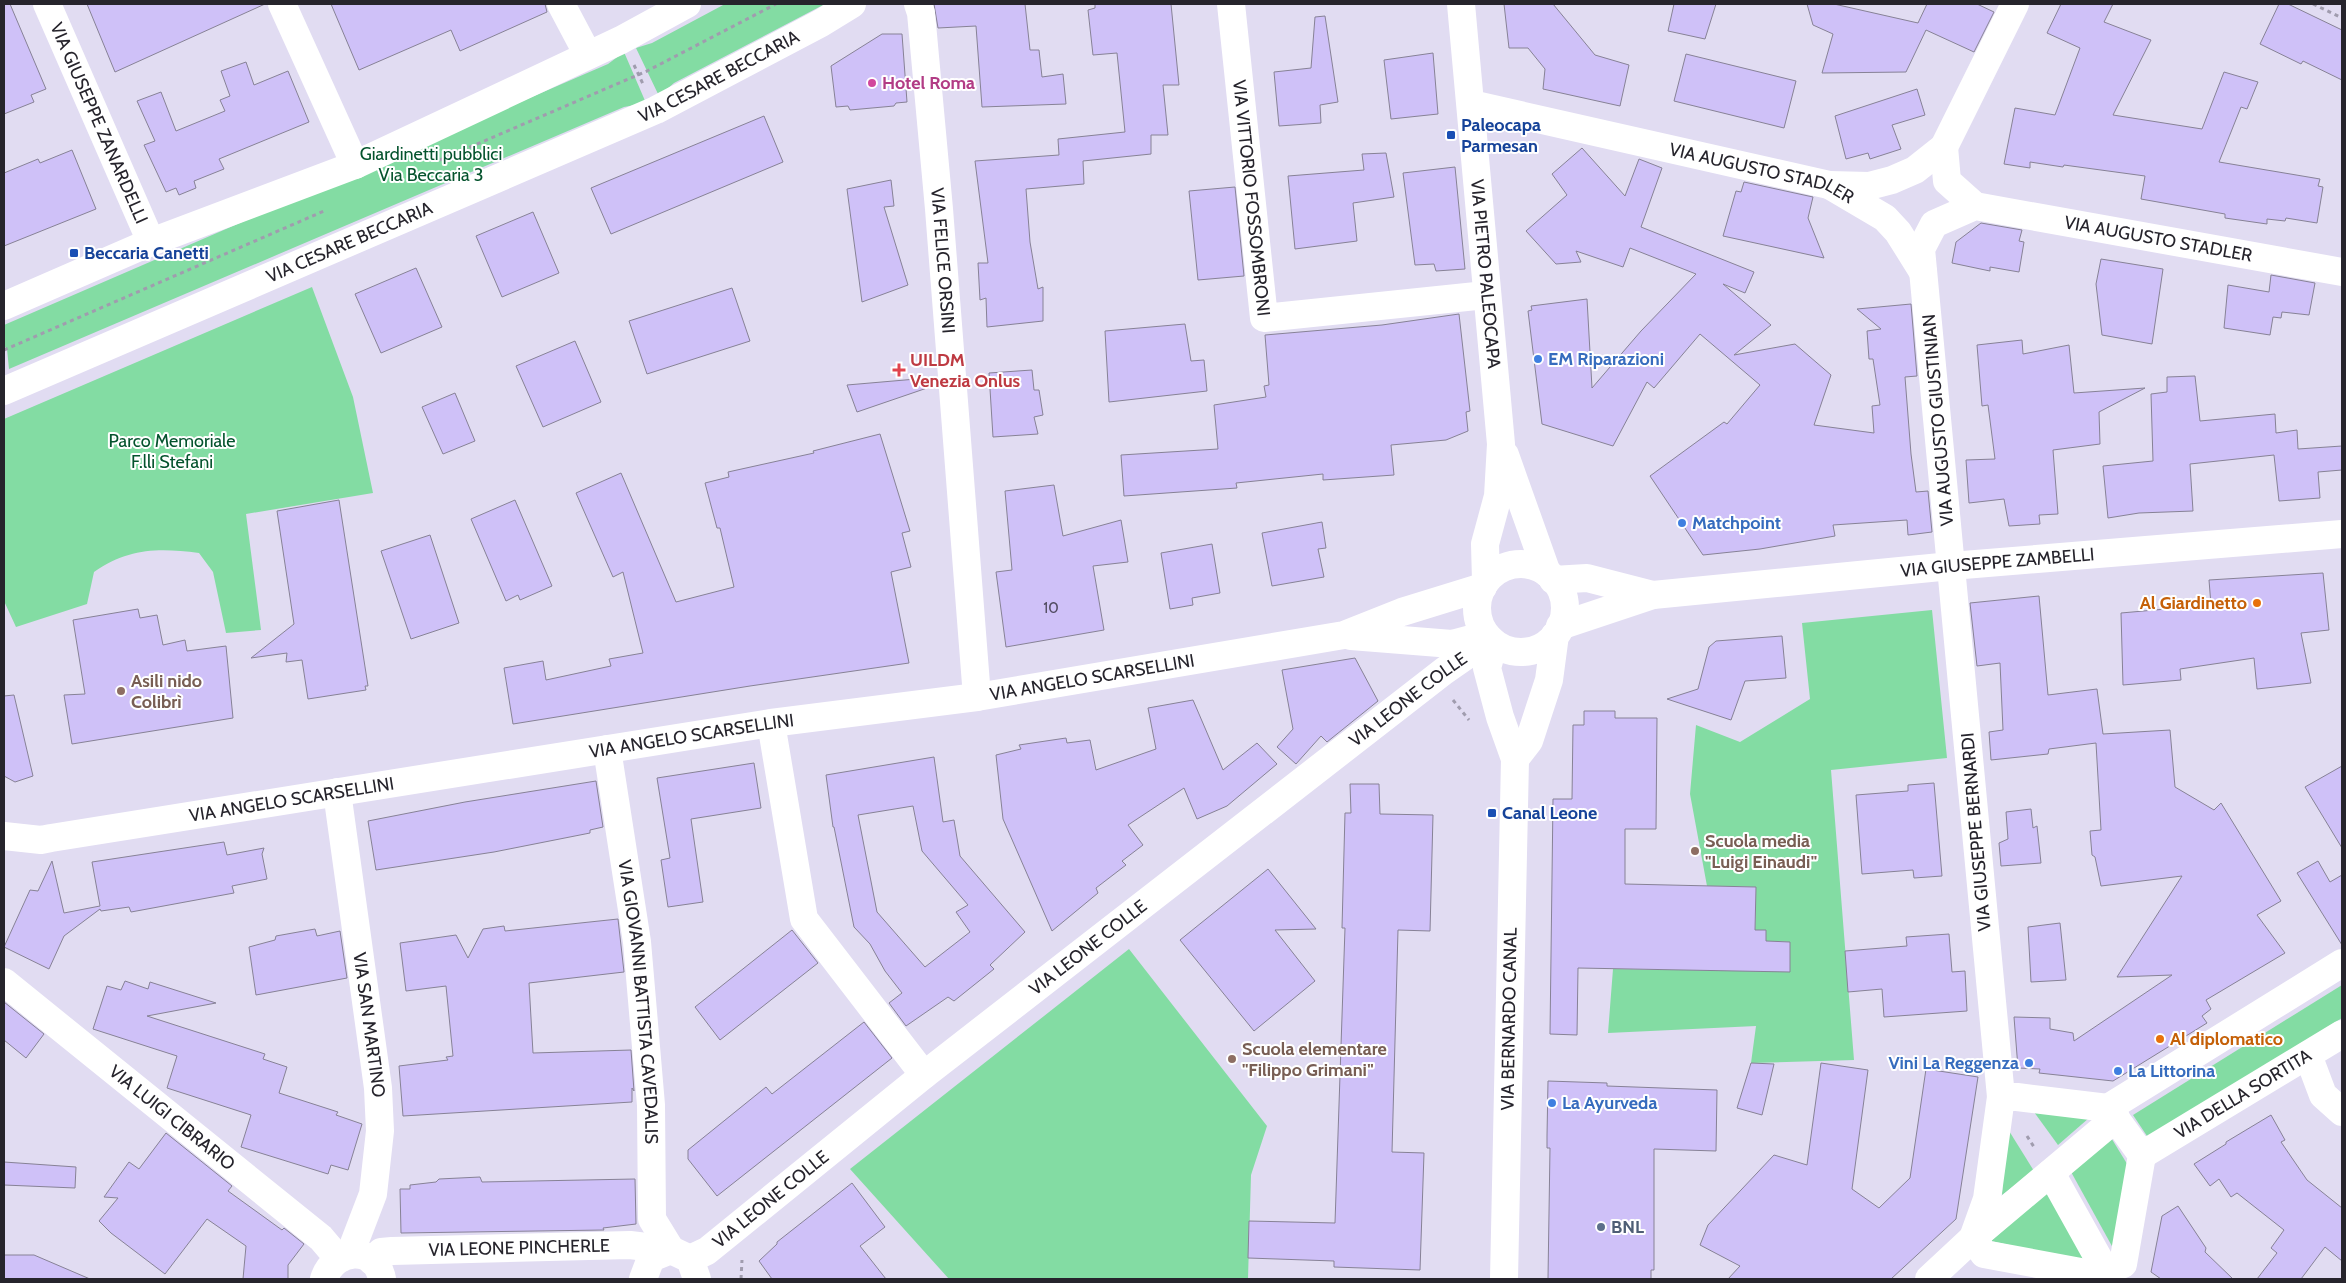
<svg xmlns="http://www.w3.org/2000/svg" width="2346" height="1283" font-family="Cabin,sans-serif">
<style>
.green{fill:#83dca3}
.building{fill:#cfc1f8;stroke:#878296;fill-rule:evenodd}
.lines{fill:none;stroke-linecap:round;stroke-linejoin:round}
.path{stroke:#a09cae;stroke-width:3;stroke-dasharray:4 4;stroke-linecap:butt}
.street{stroke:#fff;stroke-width:28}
.secondary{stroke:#fff;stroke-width:28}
.hotel-dot{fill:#d1479c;stroke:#fff;stroke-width:2}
.transit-dot{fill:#1a4fb4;stroke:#fff;stroke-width:2}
.shop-dot{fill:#3f7fe0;stroke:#fff;stroke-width:2}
.health-dot{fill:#e0444e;stroke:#fff;stroke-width:2}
.food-dot{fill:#e8710a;stroke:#fff;stroke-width:2}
.education-dot{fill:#8d6e63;stroke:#fff;stroke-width:2}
.service-dot{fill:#5c6f8a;stroke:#fff;stroke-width:2}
.labels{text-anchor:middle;stroke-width:4;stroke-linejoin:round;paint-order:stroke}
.number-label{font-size:15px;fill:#504b5f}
.street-label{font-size:18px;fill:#26242c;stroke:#fff}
.hotel-label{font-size:18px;font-weight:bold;fill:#b23c85;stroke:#fff;text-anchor:start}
.transit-label{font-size:18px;font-weight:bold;fill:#164399;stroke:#fff;text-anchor:start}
.park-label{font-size:18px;fill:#04532d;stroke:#fff}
.shop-label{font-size:18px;font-weight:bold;fill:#366cbe;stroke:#fff;text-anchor:start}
.health-label{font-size:18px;font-weight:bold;fill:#be3a42;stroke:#fff;text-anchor:start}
.food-label{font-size:18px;font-weight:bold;fill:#c56008;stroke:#fff;text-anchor:end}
.education-label{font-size:18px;font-weight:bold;fill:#785e54;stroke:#fff;text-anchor:start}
.service-label{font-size:18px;font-weight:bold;fill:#4e5e75;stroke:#fff;text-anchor:start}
</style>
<rect width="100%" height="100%" fill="#e1dcf2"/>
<!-- green -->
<g class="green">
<polygon points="725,4 825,4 674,83 659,96 636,48 652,43"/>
<polygon points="624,52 646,103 624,107 9,369 7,349 4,346 4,325 608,64"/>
<path d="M 312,287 L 353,397 L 373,493 L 246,514 L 261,630 L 226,633 L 213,572 L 199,553 C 158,548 129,548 94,572 L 87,604 L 16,627 L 4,601 L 4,419 Z"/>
<polygon points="1932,610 1947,758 1831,770 1854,1060 1751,1063 1756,1026 1608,1033 1613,969 1790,971 1790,942 1766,941 1766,930 1755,930 1756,887 1707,886 1690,794 1696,725 1740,742 1810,699 1802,623"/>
<polygon points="1129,949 1267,1126 1251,1175 1248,1279 949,1279 850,1169"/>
<polygon points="2342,985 2342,1018 2149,1139 2133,1115"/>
<polygon points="2031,1108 2089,1118 2058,1145"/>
<polygon points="2006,1126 2034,1171 2002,1195"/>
<polygon points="2110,1136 2129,1167 2113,1248 2070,1170"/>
<polygon points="2048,1191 2087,1262 1991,1241"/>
</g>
<!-- building -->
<g class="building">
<polygon points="4,4 10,4 46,89 31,95 34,102 4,114"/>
<polygon points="87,4 265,4 115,72"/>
<polygon points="331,4 545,4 547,12 460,51 451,30 359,70"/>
<polygon points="934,4 1025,4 1030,50 1039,50 1042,77 1063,74 1066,104 982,107 976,26 938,28"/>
<polygon points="1095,4 1171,4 1179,85 1163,85 1168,135 1151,135 1151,154 1083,161 1084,184 1026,189 1030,242 1038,289 1043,287 1043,321 987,327 986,298 980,300 978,263 988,263 975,161 1059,155 1058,139 1125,132 1117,53 1093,55 1088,10 1095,8"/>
<polygon points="1504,4 1553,4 1595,55 1629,65 1620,106 1543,89 1545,69 1528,48 1509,48"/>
<polygon points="1674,4 1716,4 1705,39 1668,31"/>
<polygon points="1807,4 1834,4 1918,23 1927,4 1977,4 1994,12 1974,52 1926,30 1906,72 1822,73 1833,34 1813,25"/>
<polygon points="2061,4 2113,4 2104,22 2151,40 2113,115 2202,129 2224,72 2258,82 2247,109 2241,107 2219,162 2320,179 2318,186 2323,187 2317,223 2286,218 2285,221 2267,219 2267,224 2225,218 2225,214 2141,199 2145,176 2064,165 2063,167 2030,162 2030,168 2004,164 2015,108 2055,115 2080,48 2047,33"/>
<polygon points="2279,4 2288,4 2342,30 2342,80 2303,61 2301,64 2260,44"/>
<polygon points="1325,16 1338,102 1320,105 1321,123 1279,126 1274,72 1311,68 1315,17"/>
<polygon points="882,34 902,34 907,102 896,103 894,106 850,110 848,106 836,107 831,66"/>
<polygon points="1433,53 1438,114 1391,119 1384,60"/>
<polygon points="1686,54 1796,81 1784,128 1674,101"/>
<polygon points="246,62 254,85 288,71 309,122 219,159 224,169 194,181 196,188 179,195 176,188 166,192 144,145 155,141 137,101 161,92 176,131 225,111 220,100 230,96 221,71"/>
<polygon points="1917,89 1925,115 1892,125 1901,149 1870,159 1868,153 1846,159 1835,116"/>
<polygon points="764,116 783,162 611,234 591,188"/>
<polygon points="1582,148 1625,196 1639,159 1662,168 1641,227 1754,272 1745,293 1723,284 1771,325 1734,355 1795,344 1831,375 1814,425 1874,433 1872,406 1880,405 1873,359 1869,359 1867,331 1881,329 1857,309 1911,304 1917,376 1905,377 1911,454 1916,492 1928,491 1932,532 1908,535 1907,520 1833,525 1835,536 1760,549 1703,555 1650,476 1724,422 1727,424 1760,385 1700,334 1654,388 1647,382 1613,446 1542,424 1528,311 1532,310 1531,306 1587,299 1592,388 1641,331 1696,274 1630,248 1623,267 1576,251 1581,262 1556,264 1526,231 1567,195 1552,174"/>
<polygon points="72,150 96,209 4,246 4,173 38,159 40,163"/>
<polygon points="1386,153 1394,197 1353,203 1357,241 1295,249 1288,176 1364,170 1362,154"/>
<polygon points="1455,167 1465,269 1436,271 1434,264 1415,265 1403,173"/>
<polygon points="891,180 894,206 884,207 908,285 862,302 847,189"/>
<polygon points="1744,182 1813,197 1808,218 1824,258 1723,236 1736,191 1741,192"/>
<polygon points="1235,187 1244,276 1198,280 1189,191"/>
<polygon points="533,212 559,273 502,297 476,236"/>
<polygon points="1981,223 2022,230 2019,241 2024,242 2019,272 1990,267 1990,271 1952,263 1956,242"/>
<polygon points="2101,259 2163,269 2152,344 2102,335 2096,284"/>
<polygon points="416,268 442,327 381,353 355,294"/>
<polygon points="2271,275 2315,283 2309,315 2282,312 2281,318 2273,317 2270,335 2224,328 2228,285 2269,292"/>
<polygon points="732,288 750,341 647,374 629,321"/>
<polygon points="1459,314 1470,411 1466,412 1468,431 1446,440 1391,445 1394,475 1323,480 1323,474 1236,483 1237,488 1124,496 1121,455 1218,449 1214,405 1266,397 1264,386 1269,385 1265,335 1382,325"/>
<polygon points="1185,324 1191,361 1204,360 1207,391 1109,402 1105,331"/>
<polygon points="2022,340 2023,354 2069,345 2074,393 2145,388 2099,412 2100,444 2053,450 2058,514 2039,515 2040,524 2009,526 2004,499 1969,503 1966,460 1995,459 1988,405 1982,406 1977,345"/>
<polygon points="575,341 601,402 543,427 516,366"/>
<polygon points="1032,370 1034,390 1039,390 1043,415 1034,417 1038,434 993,437 989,373"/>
<polygon points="2195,376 2200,421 2275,414 2276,433 2297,430 2298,449 2342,446 2342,470 2318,472 2320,498 2279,501 2274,455 2190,464 2193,511 2139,513 2108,518 2103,466 2153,461 2151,394 2167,392 2167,377"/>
<polygon points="928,378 930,387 857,412 847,385"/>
<polygon points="455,393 475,441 443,454 422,407"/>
<polygon points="880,434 910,531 902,533 911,567 891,572 909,663 750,686 513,724 504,668 543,661 546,680 611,666 609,659 643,653 623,572 613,577 576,493 621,473 676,602 734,587 720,528 717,528 705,483 729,477 728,472 814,453 813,451"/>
<polygon points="1054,485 1063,536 1121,520 1128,562 1093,566 1104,630 1006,647 996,572 1012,570 1005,491"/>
<polygon points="339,500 368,686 365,686 366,690 308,699 302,660 286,662 287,653 251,658 294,624 277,511"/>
<polygon points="515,500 552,586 520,600 518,595 506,601 471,519"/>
<polygon points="1322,522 1326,548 1318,549 1324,577 1272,586 1262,533"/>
<polygon points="430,535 459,623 411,639 381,551"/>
<polygon points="1212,544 1220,593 1192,598 1193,605 1170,609 1161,553"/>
<polygon points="2323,573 2329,630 2301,633 2311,683 2257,689 2254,658 2180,669 2181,680 2123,685 2121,613 2211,605 2209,580"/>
<polygon points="2039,596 2048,695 2097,689 2103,734 2170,730 2175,787 2214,810 2221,803 2281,901 2257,915 2285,953 2206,1000 2211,1009 2202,1016 2207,1023 2113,1081 2039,1073 2040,1069 2018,1068 2014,1017 2050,1018 2050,1029 2073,1033 2074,1041 2172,975 2117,977 2182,876 2101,886 2095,857 2092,855 2090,831 2101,830 2096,743 2049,749 2048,754 1991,760 1989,732 2003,730 2000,663 1977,666 1970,603"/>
<polygon points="138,609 140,618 157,615 163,645 185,640 187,651 226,646 233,718 72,744 64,695 85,694 73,620"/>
<polygon points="1782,636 1786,678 1745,681 1731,720 1667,699 1698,689 1709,647 1716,641"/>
<polygon points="1355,658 1378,701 1327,742 1321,736 1296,764 1277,747 1293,729 1282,670"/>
<polygon points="14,695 33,776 15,782 4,776 4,696"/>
<polygon points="1193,700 1223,770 1257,743 1277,764 1227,806 1197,819 1184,788 1128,825 1143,845 1122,861 1126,865 1096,888 1098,893 1052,931 1003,819 996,755 1021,749 1019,745 1066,738 1067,743 1090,740 1096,770 1156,749 1148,708"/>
<polygon points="1584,711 1615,711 1615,718 1657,718 1656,829 1625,829 1625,884 1756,887 1755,930 1766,930 1766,941 1790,942 1790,972 1578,968 1577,1035 1550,1034 1553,799 1572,799 1573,725 1584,725"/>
<path d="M 934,757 L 943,822 L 954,820 L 960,856 L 1025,932 L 990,965 L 994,969 L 954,1001 L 948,997 L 906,1026 L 889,1003 L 902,993 L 885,971 L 870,944 L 854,927 L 834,827 L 833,827 L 826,775 ZM 913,806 L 922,851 L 968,905 L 956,912 L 970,932 L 925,967 L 877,912 L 858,815 Z"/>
<polygon points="754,763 761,808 691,819 703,902 668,907 661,860 670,858 657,778"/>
<polygon points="2342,766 2342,848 2305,787"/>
<polygon points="596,781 603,827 590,830 590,833 494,852 376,870 368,821 465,802"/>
<polygon points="1934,783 1942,876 1914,878 1913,870 1862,874 1856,795 1908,791 1908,785"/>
<polygon points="1350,784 1379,784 1380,814 1433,815 1430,931 1398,930 1392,1152 1424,1153 1420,1270 1334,1267 1334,1261 1248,1258 1249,1221 1335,1223 1345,928 1342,928 1345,813 1351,813"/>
<polygon points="2031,809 2033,828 2037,826 2041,863 2001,866 1999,843 2008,839 2006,812"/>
<polygon points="224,842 227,855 264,848 262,854 267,879 232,886 234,893 131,912 129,907 101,911 100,909 64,936 49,969 4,947 30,890 38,891 52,861 64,913 100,906 92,862"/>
<polygon points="2318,861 2330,882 2342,875 2342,945 2297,873"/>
<polygon points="1268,869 1316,929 1275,930 1315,981 1254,1031 1180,940"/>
<polygon points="618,919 624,972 529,983 533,1053 631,1050 634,1091 632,1088 632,1102 403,1116 399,1066 448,1060 446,1057 453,1056 446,986 406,991 400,943 456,935 468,958 483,929 504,926 505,931"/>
<polygon points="2060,923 2066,980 2031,982 2028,927"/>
<polygon points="315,929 317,936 340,931 347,978 256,995 249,947 275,940 276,936"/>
<polygon points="792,930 818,963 720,1040 695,1007"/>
<polygon points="1949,934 1952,972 1965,971 1967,1011 1884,1017 1882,989 1848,992 1845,951 1907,946 1906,937"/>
<polygon points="125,981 148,989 150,982 216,1003 147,1016 265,1054 263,1059 287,1067 279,1093 338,1112 336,1115 362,1124 348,1170 331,1165 328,1174 241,1147 251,1115 167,1088 177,1056 93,1029 107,986 121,990"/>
<polygon points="4,1002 44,1034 26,1058 4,1040"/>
<polygon points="864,1022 892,1058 717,1196 688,1159 688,1150 766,1087 772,1094"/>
<polygon points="1751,1063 1774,1064 1762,1115 1737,1108"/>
<polygon points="1821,1063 1868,1070 1852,1189 1879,1208 1910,1178 1926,1069 1978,1077 1956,1219 1891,1279 1728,1279 1740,1266 1700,1245 1708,1225 1774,1155 1807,1165"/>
<polygon points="1548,1081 1607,1083 1607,1086 1717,1090 1716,1151 1654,1149 1654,1270 1651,1270 1651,1279 1548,1279 1550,1148 1547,1148 1547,1136"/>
<polygon points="2271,1115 2285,1140 2281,1142 2307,1180 2342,1208 2342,1261 2325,1247 2301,1279 2257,1279 2277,1253 2271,1248 2284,1230 2237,1193 2231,1197 2219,1179 2210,1186 2194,1164 2226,1144 2226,1142"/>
<polygon points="166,1133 232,1186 228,1191 282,1230 284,1228 304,1244 288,1265 288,1279 243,1279 246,1246 207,1219 165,1274 111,1233 99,1221 118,1198 104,1197 129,1162 139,1169"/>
<polygon points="4,1162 76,1167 75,1188 4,1185"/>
<polygon points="480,1177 482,1182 635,1179 636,1224 603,1228 604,1230 401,1233 400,1189 410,1189 410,1185 436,1182 439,1179"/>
<polygon points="852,1183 885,1227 860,1246 886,1279 772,1279 759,1261 777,1244 777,1242"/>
<polygon points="2178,1206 2206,1248 2205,1252 2233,1279 2161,1279 2151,1272 2162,1216"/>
<polygon points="4,1255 34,1255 90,1279 4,1279"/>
</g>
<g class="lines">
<!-- path -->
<g class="path">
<polyline points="2313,4 2342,18"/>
<polyline points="634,65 643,84"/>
<polyline points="440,160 647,71 776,4"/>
<polyline points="4,350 324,211"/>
<polyline points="1453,700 1469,720"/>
<polyline points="2027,1136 2034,1147"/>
<polyline points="741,1279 742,1260"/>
</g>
<!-- street -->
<g class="street">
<path id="s1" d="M 47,4 L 151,242"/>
<polyline points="282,4 355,165"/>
<polyline points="561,4 588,55"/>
<path id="s2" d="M 918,4 L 921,13 L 939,209 L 977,697"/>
<path id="s3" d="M 1231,4 L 1264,318 L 1486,295"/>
<path id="s4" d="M 1461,4 L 1501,444 L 1498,496 L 1485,544 L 1486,581"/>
<path id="s5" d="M 1471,104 L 1829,185 L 1885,218 L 1898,232 L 1923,272"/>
<polyline points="1944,147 1947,181 1975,206"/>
<polyline points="1829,185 1869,186 1892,180 1915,170 1944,147 2015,4"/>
<polyline points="1505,455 1547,573"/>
<circle cx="1521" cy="608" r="44"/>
<polyline points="1553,580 1587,578 1653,595"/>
<path id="s6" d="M 1560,626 L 1653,595 L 1951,566 L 2342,534"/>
<polyline points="1351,636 1452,644 1486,635"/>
<polyline points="1494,643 1487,668 1500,717 1515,759 1504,1279"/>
<polyline points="771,723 804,919 924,1075"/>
<path id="s7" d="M 607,749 L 637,942 L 651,1105 L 652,1219 L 671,1250"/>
<polyline points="1515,759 1529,741 1549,680 1555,635"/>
<path id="s8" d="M 337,792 L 378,1088 L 380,1131 L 373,1194 L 350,1254"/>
<path id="s9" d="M 4,836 L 41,840 L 51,838 L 771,723 L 977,697 L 1344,635 L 1402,612 L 1483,587"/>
<path id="s10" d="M 4,982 L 321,1238 L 338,1258"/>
<polyline points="2308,1055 2323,1095 2342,1112"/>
<path id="s11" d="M 2001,1097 L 1921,249 L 1934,224 L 1975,206 L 2342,272"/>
<polygon points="2001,1097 2017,1097 2108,1108 2142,1155 2123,1264 2106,1271 2086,1273 1984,1254 1973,1238 1987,1199"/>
<polyline points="2108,1108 2342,963"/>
<path id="s12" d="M 2142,1155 L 2342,1034"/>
<polyline points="2051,1173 2110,1279"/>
<path id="s13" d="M 690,1259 L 707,1251 L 924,1075 L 1444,671 L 1490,639"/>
<path id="s14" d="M 372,1261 L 381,1252 L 392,1251 L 630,1245 L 671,1250"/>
<path d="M 324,1279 C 334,1248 376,1245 382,1279"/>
<polyline points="643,1279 651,1258 671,1250 690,1259 697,1279"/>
<polyline points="1929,1279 1973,1238 2116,1118"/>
</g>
<!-- secondary -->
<g class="secondary">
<polyline points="4,306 151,242 355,165 621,40 687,4"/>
<path id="s15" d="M 4,391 L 656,110 L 821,23 L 852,4"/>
</g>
</g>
<!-- markers -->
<circle class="hotel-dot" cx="872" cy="83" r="5"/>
<g class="transit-dot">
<rect x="1446" y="130" width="10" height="10" rx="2.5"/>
<rect x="69" y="248" width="10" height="10" rx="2.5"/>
<rect x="1487" y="808" width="10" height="10" rx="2.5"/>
</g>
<g class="shop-dot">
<circle cx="1538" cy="359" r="5"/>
<circle cx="1682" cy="523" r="5"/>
<circle cx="2029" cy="1063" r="5"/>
<circle cx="2118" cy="1071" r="5"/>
<circle cx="1552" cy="1103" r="5"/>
</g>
<path class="health-dot" d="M896.5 362.5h5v5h5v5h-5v5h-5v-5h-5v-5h5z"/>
<g class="food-dot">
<circle cx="2257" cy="603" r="5"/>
<circle cx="2160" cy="1039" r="5"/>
</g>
<g class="education-dot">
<circle cx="121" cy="691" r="5"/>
<circle cx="1695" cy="851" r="5"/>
<circle cx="1232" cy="1059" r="5"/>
</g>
<circle class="service-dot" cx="1601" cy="1227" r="5"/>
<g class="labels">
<!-- number labels -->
<g class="number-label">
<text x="1051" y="613">10</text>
</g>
<!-- street labels -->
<g class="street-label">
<text dy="6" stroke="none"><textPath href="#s15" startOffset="781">VIA CESARE BECCARIA</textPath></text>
<text dy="6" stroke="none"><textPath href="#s1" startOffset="130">VIA GIUSEPPE ZANARDELLI</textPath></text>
<text dy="6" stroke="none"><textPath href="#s5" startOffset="299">VIA AUGUSTO STADLER</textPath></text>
<text dy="6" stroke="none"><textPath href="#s3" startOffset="195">VIA VITTORIO FOSSOMBRONI</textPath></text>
<text dy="6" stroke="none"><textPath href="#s11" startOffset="1111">VIA AUGUSTO STADLER</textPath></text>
<text dy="6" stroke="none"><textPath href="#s15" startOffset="376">VIA CESARE BECCARIA</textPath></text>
<text dy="6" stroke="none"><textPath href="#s2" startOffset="258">VIA FELICE ORSINI</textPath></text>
<text dy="6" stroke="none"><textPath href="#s4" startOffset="271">VIA PIETRO PALEOCAPA</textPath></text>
<text transform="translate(1938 420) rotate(-95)" y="6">VIA AUGUSTO GIUSTINIAN</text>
<text dy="6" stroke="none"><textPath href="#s6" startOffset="444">VIA GIUSEPPE ZAMBELLI</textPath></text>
<text dy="6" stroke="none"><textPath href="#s9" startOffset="1101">VIA ANGELO SCARSELLINI</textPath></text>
<text dy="6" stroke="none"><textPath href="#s13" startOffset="911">VIA LEONE COLLE</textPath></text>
<text dy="6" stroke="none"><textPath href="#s9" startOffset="696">VIA ANGELO SCARSELLINI</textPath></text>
<text dy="6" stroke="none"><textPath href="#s9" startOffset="291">VIA ANGELO SCARSELLINI</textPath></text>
<text transform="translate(1976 832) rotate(-95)" y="6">VIA GIUSEPPE BERNARDI</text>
<text dy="6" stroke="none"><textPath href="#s13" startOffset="506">VIA LEONE COLLE</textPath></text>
<text dy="6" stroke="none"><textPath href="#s7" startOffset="255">VIA GIOVANNI BATTISTA CAVEDALIS</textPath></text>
<text transform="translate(1509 1019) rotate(-89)" y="6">VIA BERNARDO CANAL</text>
<text dy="6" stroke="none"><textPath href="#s8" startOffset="235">VIA SAN MARTINO</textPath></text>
<text dy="6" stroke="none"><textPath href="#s12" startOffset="118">VIA DELLA SORTITA</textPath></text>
<text dy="6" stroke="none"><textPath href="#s10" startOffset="216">VIA LUIGI CIBRARIO</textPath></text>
<text dy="6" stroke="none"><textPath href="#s13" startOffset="101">VIA LEONE COLLE</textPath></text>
<text dy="6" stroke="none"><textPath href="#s14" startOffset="151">VIA LEONE PINCHERLE</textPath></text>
</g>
<!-- hotel labels -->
<g class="hotel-label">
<text x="882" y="89">Hotel Roma</text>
</g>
<!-- transit labels -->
<g class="transit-label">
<text x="1461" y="131">Paleocapa<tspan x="1461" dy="21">Parmesan</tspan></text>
<text x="84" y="259">Beccaria Canetti</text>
<text x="1502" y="819">Canal Leone</text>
</g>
<!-- park labels -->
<g class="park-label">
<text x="431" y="160">Giardinetti pubblici<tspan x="431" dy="21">Via Beccaria 3</tspan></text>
<text x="172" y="447">Parco Memoriale<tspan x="172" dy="21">F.lli Stefani</tspan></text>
</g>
<!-- shop labels -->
<g class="shop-label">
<text x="1548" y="365">EM Riparazioni</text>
<text x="1692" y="529">Matchpoint</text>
<text x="2019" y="1069" text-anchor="end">Vini La Reggenza</text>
<text x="2128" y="1077">La Littorina</text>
<text x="1562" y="1109">La Ayurveda</text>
</g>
<!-- health labels -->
<g class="health-label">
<text x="910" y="366">UILDM<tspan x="910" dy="21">Venezia Onlus</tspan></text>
</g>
<!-- food labels -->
<g class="food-label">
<text x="2247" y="609">Al Giardinetto</text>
<text x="2170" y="1045" text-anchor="start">Al diplomatico</text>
</g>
<!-- education labels -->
<g class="education-label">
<text x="131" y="687">Asili nido<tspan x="131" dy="21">Colibrì</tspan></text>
<text x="1705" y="847">Scuola media<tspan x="1705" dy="21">"Luigi Einaudi"</tspan></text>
<text x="1242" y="1055">Scuola elementare<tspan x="1242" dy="21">"Filippo Grimani"</tspan></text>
</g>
<!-- service labels -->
<g class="service-label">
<text x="1611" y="1233">BNL</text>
</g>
</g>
<!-- border -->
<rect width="2346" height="1283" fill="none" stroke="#26242c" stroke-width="10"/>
</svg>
